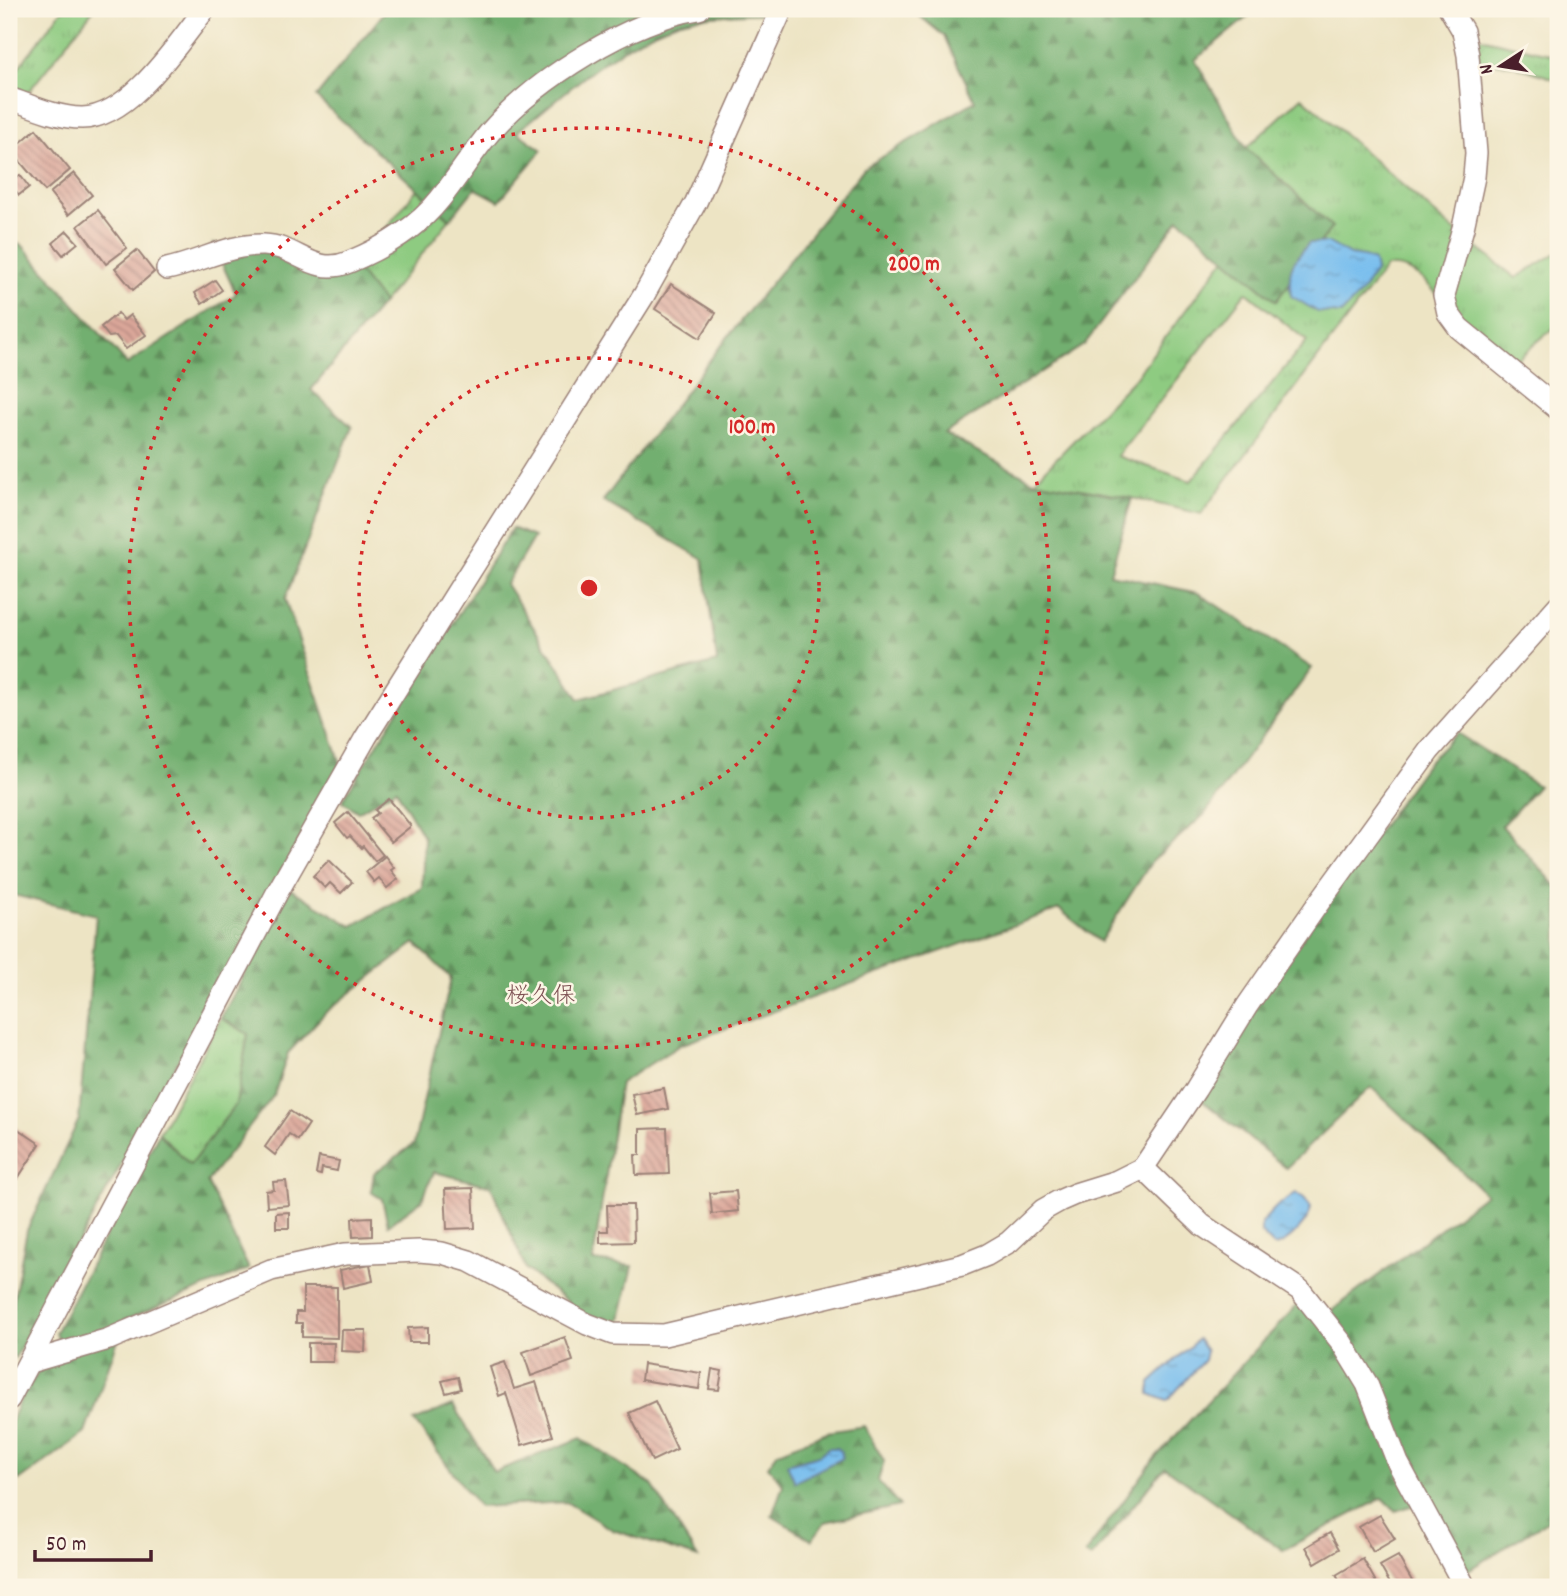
<svg xmlns="http://www.w3.org/2000/svg" width="1567" height="1596" font-family="Dekko,'Klee One',sans-serif">
<style>
.grass{fill:url(#grass-tufts);stroke:#6c7556;stroke-width:2;fill-rule:evenodd}
.forest{fill:url(#forest-firs);stroke:#5e674d;stroke-width:2}
.water{fill:url(#water-ripples);stroke:#606e8c;stroke-width:2}
.building{fill:url(#building-back-hatch)}
.lines{fill:none;stroke-linecap:round;stroke-linejoin:round}
.minor-casing{stroke:#9c8278;stroke-width:24}
.minor{stroke:#fff;stroke-width:21}
.ring{fill:none;stroke:#d62828;stroke-width:3.5;stroke-dasharray:3.5 7}
.labels{text-anchor:middle;stroke-width:5;stroke-linejoin:round;paint-order:stroke}
.neighbourhood-label{font-size:23px;fill:#7d4f52;stroke:#fcf5e5}
.centre{fill:#d62828;stroke:#fcf5e5;stroke-width:3.5}
.ring-label{font-size:21px;text-anchor:middle;font-weight:bold;fill:#d62828;stroke:#fcf5e5;stroke-width:5;stroke-linejoin:round;paint-order:stroke}
</style>
<defs>
<pattern id="grass-tufts" width="24" height="20" patternUnits="userSpaceOnUse" patternTransform="scale(1.75)"><rect width="24" height="20" fill="#8ecb81"/><path d="M3 7l-1-3M5 7V3M7 7l1-3M15 17l-1-3M17 17v-4M19 17l1-3" fill="none" stroke="#7cae70"/></pattern>
<pattern id="forest-firs" width="22" height="20" patternUnits="userSpaceOnUse" patternTransform="scale(1.75)"><rect width="22" height="20" fill="#72af6f"/><path d="M5 1l3.5 6h-7zM16 11l3.5 6h-7z" fill="#608e5b"/></pattern>
<pattern id="water-ripples" width="26" height="14" patternUnits="userSpaceOnUse" patternTransform="scale(1.75)"><rect width="26" height="14" fill="#77bdee"/><path d="M2 4q2-2 4 0t4 0M15 11q2-2 4 0t4 0" fill="none" stroke="#6499c1"/></pattern>
<pattern id="building-back-hatch" width="6" height="6" patternUnits="userSpaceOnUse" patternTransform="scale(1.75)"><rect width="6" height="6" fill="#dba79a"/><path d="M-1 5l2 2M0 0l6 6M5-1l2 2" fill="none" stroke="#b4877e"/></pattern>
</defs>
<rect width="100%" height="100%" fill="#fcf5e5"/>
<filter id="ink" filterUnits="userSpaceOnUse"><feTurbulence type="fractalNoise" baseFrequency=".0143" numOctaves="2"/><feDisplacementMap in="SourceGraphic" scale="14" xChannelSelector="R" yChannelSelector="G"/><feConvolveMatrix kernelMatrix="1 2 1 2 8 2 1 2 1" color-interpolation-filters="sRGB"/></filter>
<filter id="wash" filterUnits="userSpaceOnUse"><feTurbulence type="fractalNoise" baseFrequency=".00686" numOctaves="4" result="noise"/><feDisplacementMap in="SourceGraphic" scale="28" xChannelSelector="R" yChannelSelector="G"/><feGaussianBlur stdDeviation="1.57" result="paint"/><feColorMatrix in="noise" values="0 0 0 0 0 0 0 0 0 0 0 0 0 0 0 0 0 1.4 0 .05"/><feComposite in="paint" operator="in"/></filter>
<g filter="url(#wash)">
<rect width="100%" height="100%" fill="#ede4c4"/>
<!-- grass -->
<g class="grass">
<polygon points="63,9 94,9 30,90 17,96 9,92 9,80"/>
<polygon points="1476,37 1558,56 1558,80 1513,65 1478,61"/>
<path d="M 1302,97 L 1449,226 L 1516,278 L 1558,252 L 1558,324 L 1515,361 C 1498,349 1477,337 1462,323 C 1439,301 1422,263 1386,267 L 1201,514 L 1132,498 L 1034,481 L 1134,379 L 1225,258 L 1276,301 L 1332,227 L 1246,148 ZM 1246,292 L 1307,341 L 1191,481 L 1117,456 Z"/>
<polygon points="417,189 450,219 383,303 347,257 380,236"/>
<polygon points="221,1018 248,1034 236,1104 190,1165 159,1133"/>
</g>
<!-- forest -->
<g class="forest">
<path d="M 387,9 L 765,9 L 768,13 C 741,15 697,14 672,24 C 613,47 566,93 517,132 L 542,150 L 499,201 L 475,188 L 450,219 L 316,97 Z"/>
<path d="M 911,9 L 1257,9 L 1195,60 L 1246,148 L 1332,227 L 1276,301 L 1179,219 L 1084,345 L 944,434 L 1034,481 L 1132,498 L 1110,574 L 1198,593 L 1312,668 L 1204,815 L 1152,861 L 1100,942 L 1059,909 L 680,1045 L 620,1083 L 593,1261 L 633,1266 L 618,1327 L 587,1317 L 526,1269 L 491,1186 L 434,1172 L 422,1200 L 388,1225 L 382,1199 L 371,1192 L 374,1173 L 414,1144 L 451,978 L 415,943 L 326,1012 L 288,1053 L 274,1095 L 207,1182 L 249,1269 L 125,1320 L 85,1433 L 19,1481 C 15,1469 10,1456 9,1444 C 6,1407 39,1371 62,1346 L 55,1333 L 159,1133 L 190,1165 L 236,1104 L 248,1034 L 221,1018 L 290,889 L 352,926 L 422,888 L 424,838 L 396,789 L 358,812 L 342,801 L 512,528 L 534,537 L 506,584 L 579,699 L 717,662 L 703,559 L 603,501 L 718,349 L 864,168 L 975,101 L 944,36 Z"/>
<polygon points="9,242 21,244 127,364 236,294 213,244 325,261 347,257 383,303 311,390 352,427 285,599 341,764 15,1358 9,1353 9,1324 27,1230 79,1119 96,915 9,894 9,770 15,766 17,752 9,747"/>
<polygon points="1457,733 1538,786 1502,826 1558,888 1558,1514 1465,1572 1423,1502 1396,1511 1383,1498 1283,1550 1165,1467 1091,1558 1085,1554 1155,1458 1301,1301 1326,1315 1486,1194 1371,1087 1286,1168 1199,1098 1257,1000 1428,762"/>
<polygon points="453,1405 494,1472 581,1438 652,1485 698,1558 613,1530 566,1502 479,1507 414,1421"/>
<polygon points="864,1426 884,1461 878,1481 900,1506 825,1522 812,1540 772,1516 783,1485 768,1466 778,1452 827,1432"/>
</g>
<!-- water -->
<g class="water">
<path d="M 1309,243 L 1329,243 L 1350,255 L 1364,257 L 1374,261 L 1376,270 L 1360,294 L 1341,314 L 1318,312 L 1291,296 C 1287,270 1291,263 1309,243 Z"/>
<path d="M 1296,1193 L 1304,1198 L 1311,1207 C 1309,1221 1289,1244 1274,1246 L 1261,1233 L 1261,1223 L 1277,1206 Z"/>
<polygon points="1198,1339 1206,1351 1204,1360 1167,1401 1150,1394 1150,1383"/>
<polygon points="828,1448 836,1448 841,1451 842,1458 795,1482 787,1464 819,1455"/>
</g>
<g id="blocks">
<!-- building -->
<g class="building">
<polygon points="36,129 70,170 45,191 11,151"/>
<polygon points="74,173 92,195 68,215 50,193"/>
<polygon points="20,175 29,187 19,195 9,183"/>
<polygon points="98,210 127,248 106,264 78,226"/>
<polygon points="67,231 78,243 63,255 53,243"/>
<polygon points="137,250 154,272 133,290 115,268"/>
<polygon points="215,280 222,290 202,304 195,293"/>
<polygon points="671,284 716,313 700,338 655,309"/>
<polygon points="118,313 124,320 130,315 146,335 126,349 116,336 109,337 101,327"/>
<polygon points="389,799 411,826 391,842 371,818 378,813 375,810"/>
<polygon points="348,812 383,855 375,861 363,846 361,848 350,836 347,838 335,823"/>
<polygon points="385,856 394,868 391,870 398,879 387,888 379,878 374,882 366,872"/>
<polygon points="329,860 352,882 341,893 330,883 325,888 313,876"/>
<polygon points="664,1088 668,1109 637,1115 632,1094"/>
<polygon points="290,1111 309,1124 298,1140 289,1134 275,1155 265,1147"/>
<polygon points="9,1123 40,1144 9,1192"/>
<polygon points="667,1128 669,1174 636,1175 635,1155 640,1155 640,1129"/>
<polygon points="319,1157 339,1161 337,1171 322,1168 321,1175 316,1174"/>
<polygon points="286,1181 289,1205 267,1207 266,1191 274,1190 273,1182"/>
<polygon points="473,1188 475,1228 447,1229 445,1189"/>
<polygon points="736,1191 738,1211 712,1214 710,1193"/>
<polygon points="607,1205 633,1205 634,1242 600,1243 600,1231 608,1231"/>
<polygon points="289,1212 289,1228 276,1228 276,1213"/>
<polygon points="372,1217 372,1236 353,1237 352,1218"/>
<polygon points="370,1264 373,1281 343,1288 340,1270"/>
<polygon points="303,1287 337,1287 337,1338 302,1337 302,1323 296,1323 296,1312 303,1312"/>
<polygon points="428,1327 428,1342 409,1342 408,1328"/>
<polygon points="342,1330 366,1330 365,1352 341,1351"/>
<polygon points="565,1337 573,1361 531,1376 523,1352"/>
<polygon points="308,1343 334,1343 333,1362 308,1362"/>
<polygon points="505,1362 514,1389 536,1382 553,1436 522,1445 506,1393 499,1396 490,1367"/>
<polygon points="643,1364 701,1373 699,1389 641,1380"/>
<polygon points="712,1369 722,1371 719,1390 709,1389"/>
<polygon points="458,1377 461,1389 446,1393 442,1381"/>
<polygon points="655,1401 677,1449 652,1461 629,1413"/>
<polygon points="1380,1515 1395,1539 1373,1552 1359,1527"/>
<polygon points="1330,1533 1339,1549 1315,1563 1306,1547"/>
<polygon points="1398,1556 1412,1581 1402,1587 1392,1587 1380,1566"/>
<polygon points="1363,1559 1376,1582 1367,1587 1363,1583 1355,1587 1343,1587 1336,1575"/>
</g>
</g>
</g>
<g filter="url(#ink)">
<use href="#blocks" fill-opacity="0" stroke="#9c8278" stroke-width="2"/>
<g class="lines">
<defs>
<g id="minor">
<polyline points="1450,9 1463,31 1468,55 1476,153 1474,177 1463,228 1444,295 1448,313 1459,328 1558,409"/>
<path d="M 9,98 C 31,106 58,118 82,118 C 130,118 178,43 205,9"/>
<path d="M 167,269 C 200,262 229,244 264,245 C 297,246 314,277 349,262 C 383,248 417,228 440,199 C 458,177 473,152 491,131 C 538,78 630,20 699,9"/>
<polyline points="1143,1168 1202,1225 1300,1290 1342,1343 1367,1384 1398,1463 1465,1587"/>
<polyline points="30,1362 109,1339 271,1270 345,1254 419,1251 442,1253 469,1261 587,1324 613,1334 664,1335 962,1265 987,1255 1009,1242 1043,1210 1059,1201 1075,1194 1117,1181 1143,1168 1196,1089 1247,1006 1315,908 1429,751 1558,606"/>
<polyline points="9,1399 278,891 366,737 644,295 696,202 782,9"/>
</g>
</defs>
<!-- minor casing -->
<use href="#minor" class="minor-casing"/>
<!-- minor -->
<use href="#minor" class="minor"/>
</g>
</g>
<!-- distance rings -->
<g class="ring">
<circle cx="589" cy="588" r="230"/>
<circle cx="589" cy="588" r="460"/>
</g>
<g class="labels">
<!-- neighbourhood labels -->
<g class="neighbourhood-label">
<text x="541" y="1002">桜久保</text>
</g>
</g>
<circle cx="589" cy="588" r="10" class="centre"/>
<g class="ring-label">
<text x="914" y="270">200 m</text>
<text x="752" y="433">100 m</text>
</g>
<!-- margin -->
<rect width="1567" height="1596" fill="none" stroke="#fcf5e5" stroke-width="35"/>
<!-- north arrow -->
<g transform="translate(1501 66) rotate(258)" stroke="#fcf5e5" stroke-width="5" paint-order="stroke">
<path d="M0-5L12 26L0 18L-12 26Z" fill="#4a1f2b"/>
<text y="-10" font-size="19" font-weight="bold" text-anchor="middle" fill="#4a1f2b">N</text>
</g>
<!-- scale -->
<path d="M35 1550v10h116v-10" fill="none" stroke="#4a1f2b" stroke-width="3.5"/>
<text x="46" y="1550" font-size="21" fill="#4a1f2b" stroke="#fcf5e5" stroke-width="5" paint-order="stroke">50 m</text>
</svg>
